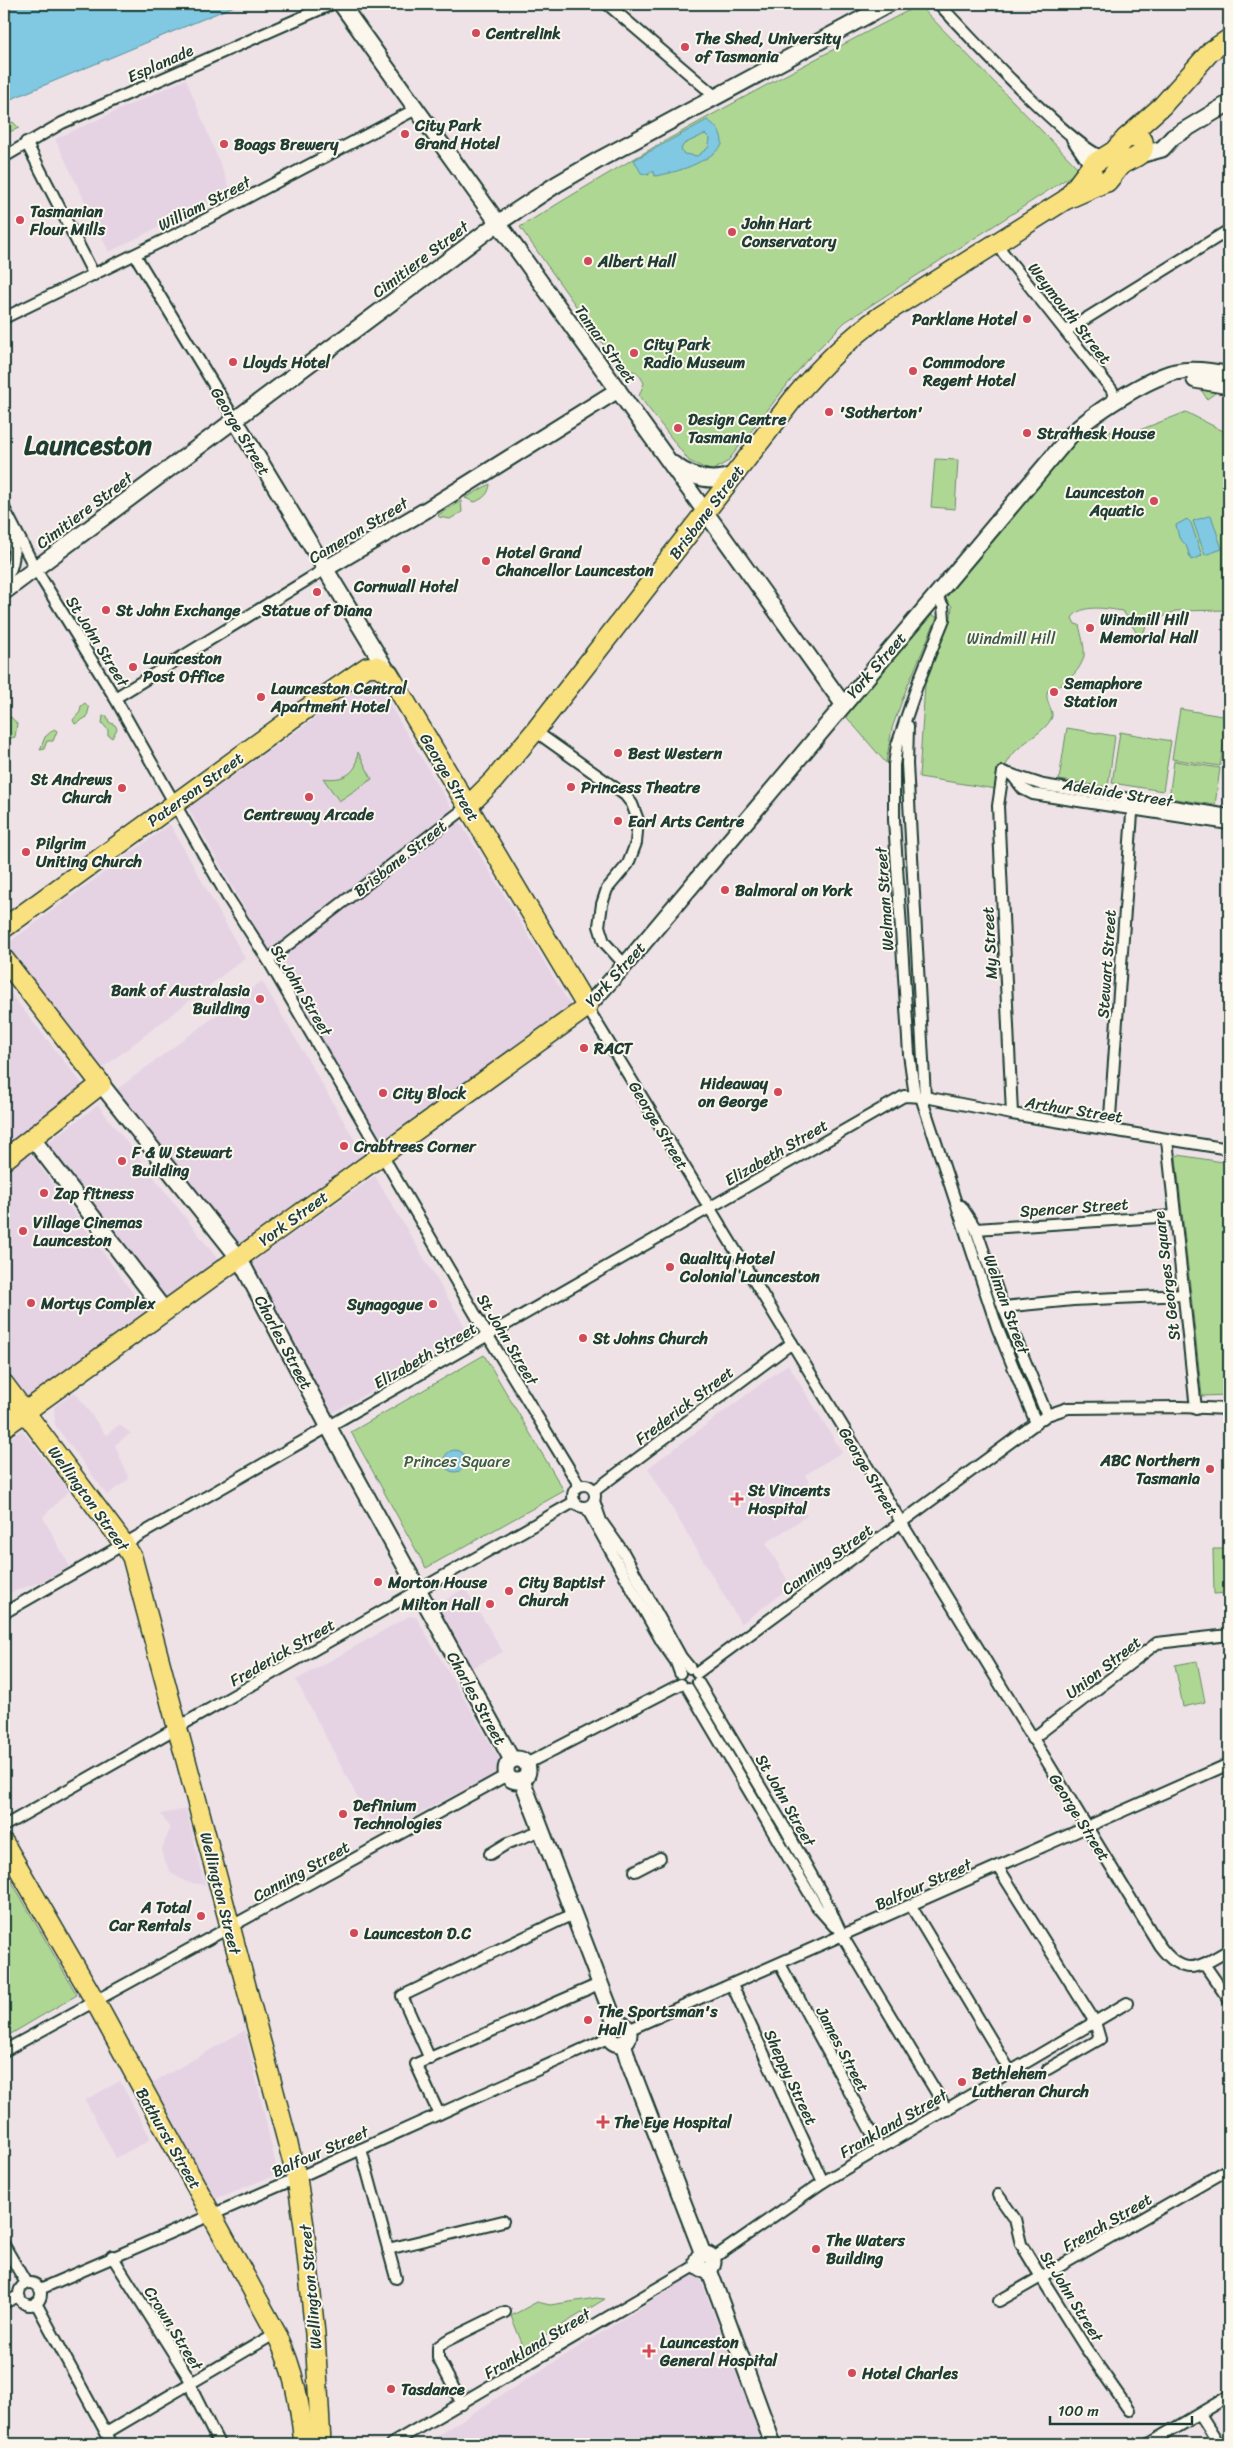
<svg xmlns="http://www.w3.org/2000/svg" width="1233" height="2448" font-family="Sriracha,sans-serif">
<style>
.built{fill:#e5d3e4}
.green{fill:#afd794;stroke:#678a64}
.water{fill:#81c8e2;stroke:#5a909c;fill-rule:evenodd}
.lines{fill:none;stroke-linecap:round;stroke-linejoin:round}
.street-casing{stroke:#1f3d34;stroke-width:14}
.secondary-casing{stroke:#1f3d34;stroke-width:19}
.highway-casing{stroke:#1f3d34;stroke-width:22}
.street{stroke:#fbf7ec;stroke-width:10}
.secondary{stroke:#fbf7ec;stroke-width:15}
.highway{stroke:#fae180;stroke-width:19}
.poi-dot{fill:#d1495b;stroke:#fbf7ec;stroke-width:2}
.labels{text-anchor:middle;stroke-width:4;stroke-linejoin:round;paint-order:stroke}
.poi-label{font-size:16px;font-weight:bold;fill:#1f3d34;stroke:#fbf7ec;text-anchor:start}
.street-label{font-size:16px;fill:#1f3d34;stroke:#fbf7ec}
.park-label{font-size:16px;fill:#3c5c47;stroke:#fbf7ec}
.town-label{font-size:26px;font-weight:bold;fill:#1f3d34;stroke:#fbf7ec}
</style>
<rect width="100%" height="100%" fill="#eee2e7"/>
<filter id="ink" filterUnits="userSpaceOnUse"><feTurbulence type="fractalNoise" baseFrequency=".02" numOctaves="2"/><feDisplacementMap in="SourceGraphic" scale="10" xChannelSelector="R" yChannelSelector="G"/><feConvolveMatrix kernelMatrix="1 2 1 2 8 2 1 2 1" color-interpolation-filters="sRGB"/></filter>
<g filter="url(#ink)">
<!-- built -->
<g class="built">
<polygon points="186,79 231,191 109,252 55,139"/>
<polygon points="373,677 572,1008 383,1143 267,948 188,808"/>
<polygon points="170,824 245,958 100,1070 4,946"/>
<polygon points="262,981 364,1156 240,1246 116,1090"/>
<polygon points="4,985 84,1086 4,1148"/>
<polygon points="98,1105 220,1262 162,1303 43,1146"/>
<polygon points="30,1153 147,1312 26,1400 4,1371 4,1173"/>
<polygon points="375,1176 470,1335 331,1414 249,1265"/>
<polygon points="788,1364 842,1452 805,1475 815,1494 799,1504 807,1516 766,1543 791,1586 741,1624 648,1468"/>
<polygon points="75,1392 106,1435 119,1425 131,1433 115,1445 129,1479 107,1495 55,1425 54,1407"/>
<polygon points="22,1430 69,1491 43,1517 70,1567 43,1581 4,1595 4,1442"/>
<polygon points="465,1588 503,1652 472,1668 437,1605"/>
<polygon points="409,1616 416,1617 501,1761 496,1773 377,1835 296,1680"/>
<polygon points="186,1809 205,1885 186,1882 172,1874 163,1858 162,1849 170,1829 161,1814"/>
<polygon points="245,2030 278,2174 215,2199 152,2083"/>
<polygon points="120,2081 151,2139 116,2158 85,2100"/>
<polygon points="698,2272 763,2444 422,2444 425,2443"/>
</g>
<!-- green -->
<g class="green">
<path d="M 919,5 L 1080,170 L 845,322 L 805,362 L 727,462 L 711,471 L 689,461 L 639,396 L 644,383 C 635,367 636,372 622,371 L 520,227 C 649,146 784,75 919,5 Z"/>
<polygon points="13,122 19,128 4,134 4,125"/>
<polygon points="1200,388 1218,391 1207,399"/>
<path d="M 1186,412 L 1229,434 L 1229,610 L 1175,611 L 1161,618 L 1153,616 L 1148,620 L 1141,640 L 1123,611 C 1108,609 1081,603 1072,618 L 1075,624 L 1079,625 C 1081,634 1085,647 1084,656 C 1080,673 1063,686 1048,690 C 1043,702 1056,711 1051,719 C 1045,731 1028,739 1019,748 C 1007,758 1002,774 996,789 L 919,777 L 925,685 L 951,617 L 952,606 L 943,597 L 1081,434 L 1102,427 L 1117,435 L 1119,438 Z"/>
<polygon points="935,459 958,460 955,509 931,507"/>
<path d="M 490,484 C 489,494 484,498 475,502 L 465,498 Z"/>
<polygon points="461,501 462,512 450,519 439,517 438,515"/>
<polygon points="932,615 937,617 907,687 892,728 886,763 843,713"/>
<polygon points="85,703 89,708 87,717 75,724 73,720 80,712 81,706"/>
<polygon points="1180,709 1228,717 1220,766 1172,759"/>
<polygon points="103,716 107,716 109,722 115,725 117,729 112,738 108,735 108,730 102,723"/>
<polygon points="11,717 17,724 15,737 5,740 5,718"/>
<polygon points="1067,728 1115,736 1108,787 1059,780"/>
<polygon points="54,729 57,731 53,741 47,741 44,749 40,750 45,737"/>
<polygon points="1120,732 1171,741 1163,791 1112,783"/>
<path d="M 358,752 L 372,779 L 339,801 L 323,778 C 336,780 350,778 356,765 C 357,761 357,756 358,752 Z"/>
<polygon points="1174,761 1220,768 1215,805 1169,798"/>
<polygon points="1178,1155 1229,1163 1229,1395 1202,1396 1176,1157"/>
<polygon points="484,1355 564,1491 426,1568 351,1432"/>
<polygon points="1213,1549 1229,1549 1229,1593 1214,1594"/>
<polygon points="1197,1661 1205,1702 1183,1707 1175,1665"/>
<polygon points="4,1868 77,1995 4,2038"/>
<polygon points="596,2298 605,2299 524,2348 511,2316 537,2302 550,2305"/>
</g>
<!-- water -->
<g class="water">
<polygon points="4,4 239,4 4,102"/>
<path d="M 707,120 C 716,125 723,134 722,145 C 709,162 676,173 655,176 L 654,172 L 649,172 L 649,175 L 641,173 L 634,160 ZM 705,134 L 710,139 L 708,148 L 697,156 L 684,154 L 681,149 L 684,144 Z"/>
<polygon points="1211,515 1222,549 1205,555 1193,521"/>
<polygon points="1187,519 1191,523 1202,556 1191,560 1186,545 1179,538 1176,525"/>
<circle cx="455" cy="1461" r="11"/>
</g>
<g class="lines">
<defs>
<g id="street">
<polyline points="607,4 715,96"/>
<path d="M 939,4 C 963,30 1079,156 1106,157"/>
<polyline points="1072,139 1091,167"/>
<polyline points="26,142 94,275"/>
<polyline points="4,157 62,123 332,4"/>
<polyline points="996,244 1112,390 1115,403"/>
<polyline points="135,255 235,420"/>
<polyline points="4,318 193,226 416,109"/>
<polyline points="1066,331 1229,230"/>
<polyline points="4,508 35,568 115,698 227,896 268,960 488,1336 579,1485"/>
<path d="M 4,581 C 17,564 14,548 12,528"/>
<polyline points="115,698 325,569"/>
<polyline points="908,726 907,764 925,1097"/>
<polyline points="535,731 625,795 632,804 638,820 636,843 628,864 607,889 602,904 599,926 604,942 625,965"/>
<polyline points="1012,775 1023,789 1033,794 1229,824"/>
<polyline points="268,960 468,806"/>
<path d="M 587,1007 L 1159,1945 C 1184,1979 1198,1968 1229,1950"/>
<polyline points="915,1096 909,1054 894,820 894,765 897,745 918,683 944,619 943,606 936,596"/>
<polyline points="921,1097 997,1327 1036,1423"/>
<polyline points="1012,1114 998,806 1003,772 1043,785 1229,815"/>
<polyline points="1109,1130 1133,800"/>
<polyline points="1167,1140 1196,1409"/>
<polyline points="961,1206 976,1229 1003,1307 1047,1415"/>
<polyline points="976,1229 1174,1216"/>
<polyline points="1003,1307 1073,1300 1184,1295"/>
<circle cx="584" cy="1496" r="11"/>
<polyline points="594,1491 792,1343"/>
<polyline points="594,1501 601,1521 623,1552 681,1657 690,1668"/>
<polyline points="586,1507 662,1642 676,1662 680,1673"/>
<polyline points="4,1613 904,1096 925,1097 1012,1114 1229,1149"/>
<polyline points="697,1673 1047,1415 1068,1408 1181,1407 1229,1409"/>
<polyline points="698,1682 785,1828 826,1901 843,1937 947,2110"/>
<polyline points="688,1688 818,1908 834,1926"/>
<polyline points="1032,1739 1157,1643 1229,1635"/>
<polyline points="526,1764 681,1684"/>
<polyline points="4,1826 574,1502"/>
<polyline points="490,1854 508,1843 542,1830"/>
<polyline points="998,1867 1095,2022 1100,2039 1048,2069"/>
<polyline points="635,1871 660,1858"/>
<polyline points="911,1906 1010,2071"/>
<polyline points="780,1964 880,2148"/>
<polyline points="1204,1964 1229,2000"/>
<polyline points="732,1985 823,2182"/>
<polyline points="628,2030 1229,1764"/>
<polyline points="4,2051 507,1775"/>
<polyline points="430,2059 402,1996 573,1914"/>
<polyline points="439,2114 416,2064 599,1984"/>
<polyline points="361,2149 396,2278"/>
<polyline points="998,2195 1015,2219 1021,2244 1041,2277 1085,2347 1129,2410"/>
<polyline points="4,2245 26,2283"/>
<polyline points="388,2249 503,2221"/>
<polyline points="112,2256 189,2378 193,2392 219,2444"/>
<polyline points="712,2259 823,2182 1127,2003"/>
<circle cx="30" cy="2294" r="11"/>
<polyline points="40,2289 297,2178 610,2037"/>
<polyline points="999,2301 1229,2169"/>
<polyline points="4,2303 19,2296"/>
<polyline points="36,2303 112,2444"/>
<polyline points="462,2404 438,2358 438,2347 446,2341 505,2312"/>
<polyline points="1200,2414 1219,2444"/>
<polyline points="106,2433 276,2333"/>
<polyline points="391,2444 697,2265"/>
<polyline points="1148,2444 1229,2396"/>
</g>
<g id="secondary">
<polyline points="341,4 843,704"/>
<polyline points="1140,155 1162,149 1173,137 1229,103"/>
<polyline points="1195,380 1229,386"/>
<polyline points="235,420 389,674"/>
<path d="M 673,464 C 692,478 713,484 735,474"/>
<polyline points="325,569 426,510 618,390"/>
<polyline points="4,592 498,223 557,184 602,158 889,4"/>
<path d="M 587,1007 L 625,965 L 1070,436 C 1091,414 1146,379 1175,372 C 1193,368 1212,371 1229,375"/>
<polyline points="101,1084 239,1258 334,1437 512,1760"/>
<polyline points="32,1138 165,1311"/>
<circle cx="517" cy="1770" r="11"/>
<polyline points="522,1780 616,2025"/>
<circle cx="619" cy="2034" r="10"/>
<polyline points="623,2043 629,2063 703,2254"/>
<circle cx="705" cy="2262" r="8"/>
<polyline points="709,2270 773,2444"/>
</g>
<g id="highway">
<polyline points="1126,138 1162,106 1211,51 1229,39"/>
<path d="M 1068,197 L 1093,164 L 1114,151 L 1126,138 L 1137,137 L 1143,141 C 1147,158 1130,157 1120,166 C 1115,171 1112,177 1107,182 L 1097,182 L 1090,171"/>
<path d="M 468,806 L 494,780 L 535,731 L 794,398 C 820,367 848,339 882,315 L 1065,200 L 1106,182"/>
<polyline points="4,928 290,720 367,667 377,666 389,674 587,1007 4,1427"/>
<polyline points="4,959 101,1084 4,1160"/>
<polyline points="4,1384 124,1544 132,1557 297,2178 304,2226 315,2334 321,2444"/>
<path d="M 4,1843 L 95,2001 L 276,2333 C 294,2369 300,2404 304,2444"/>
</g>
</defs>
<!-- street casing -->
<use href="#street" class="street-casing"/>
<!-- secondary casing -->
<use href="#secondary" class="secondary-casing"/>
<!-- highway casing -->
<use href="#highway" class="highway-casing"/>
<!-- street -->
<use href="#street" class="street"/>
<!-- secondary -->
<use href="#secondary" class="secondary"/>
<!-- highway -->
<use href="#highway" class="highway"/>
</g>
</g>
<!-- markers -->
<g class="poi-dot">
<circle cx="476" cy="33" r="5"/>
<circle cx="685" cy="47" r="5"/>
<circle cx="405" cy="134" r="5"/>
<circle cx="224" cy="144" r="5"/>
<circle cx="20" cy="220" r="5"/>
<circle cx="732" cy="232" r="5"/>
<circle cx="588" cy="261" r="5"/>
<circle cx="1027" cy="319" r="5"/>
<circle cx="634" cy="353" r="5"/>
<circle cx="233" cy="362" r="5"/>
<circle cx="913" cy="371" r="5"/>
<circle cx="829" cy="412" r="5"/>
<circle cx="678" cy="428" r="5"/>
<circle cx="1027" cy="433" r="5"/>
<circle cx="1154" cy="501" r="5"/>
<circle cx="486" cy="561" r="5"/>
<circle cx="406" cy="569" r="5"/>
<circle cx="317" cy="592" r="5"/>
<circle cx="106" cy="610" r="5"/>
<circle cx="1090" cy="628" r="5"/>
<circle cx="133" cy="667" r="5"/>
<circle cx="1054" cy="692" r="5"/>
<circle cx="261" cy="697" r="5"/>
<circle cx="618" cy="753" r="5"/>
<circle cx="571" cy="787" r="5"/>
<circle cx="122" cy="788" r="5"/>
<circle cx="309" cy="797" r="5"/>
<circle cx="618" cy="821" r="5"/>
<circle cx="26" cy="852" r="5"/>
<circle cx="725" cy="890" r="5"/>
<circle cx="260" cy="999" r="5"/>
<circle cx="584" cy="1048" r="5"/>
<circle cx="778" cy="1092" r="5"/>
<circle cx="383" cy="1093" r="5"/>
<circle cx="344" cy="1146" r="5"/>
<circle cx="122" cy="1161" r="5"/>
<circle cx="44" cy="1193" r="5"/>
<circle cx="23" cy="1231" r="5"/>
<circle cx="670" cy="1267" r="5"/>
<circle cx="31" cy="1303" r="5"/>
<circle cx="433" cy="1304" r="5"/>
<circle cx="583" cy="1338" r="5"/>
<circle cx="1210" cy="1469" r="5"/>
<path d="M734.5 1491.5h5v5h5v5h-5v5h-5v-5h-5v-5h5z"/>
<circle cx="378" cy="1582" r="5"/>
<circle cx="509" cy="1591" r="5"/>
<circle cx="490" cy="1604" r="5"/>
<circle cx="343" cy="1814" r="5"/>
<circle cx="201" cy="1916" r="5"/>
<circle cx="354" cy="1933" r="5"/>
<circle cx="588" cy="2020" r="5"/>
<circle cx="962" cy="2082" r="5"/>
<path d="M600.5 2114.5h5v5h5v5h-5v5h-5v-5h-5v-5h5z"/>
<circle cx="816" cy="2249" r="5"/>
<path d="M646.5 2343.5h5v5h5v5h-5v5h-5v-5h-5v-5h5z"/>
<circle cx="852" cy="2373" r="5"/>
<circle cx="391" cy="2389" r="5"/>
</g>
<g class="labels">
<!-- poi labels -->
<g class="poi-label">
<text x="486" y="39">Centrelink</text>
<text x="695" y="44">The Shed, University<tspan x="695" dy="18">of Tasmania</tspan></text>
<text x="415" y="131">City Park<tspan x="415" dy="18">Grand Hotel</tspan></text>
<text x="234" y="150">Boags Brewery</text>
<text x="30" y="217">Tasmanian<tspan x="30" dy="18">Flour Mills</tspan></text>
<text x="742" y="229">John Hart<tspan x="742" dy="18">Conservatory</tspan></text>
<text x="598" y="267">Albert Hall</text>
<text x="1017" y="325" text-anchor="end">Parklane Hotel</text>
<text x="644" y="350">City Park<tspan x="644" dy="18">Radio Museum</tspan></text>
<text x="243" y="368">Lloyds Hotel</text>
<text x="923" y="368">Commodore<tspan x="923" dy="18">Regent Hotel</tspan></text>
<text x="839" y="418">'Sotherton'</text>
<text x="688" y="425">Design Centre<tspan x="688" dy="18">Tasmania</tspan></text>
<text x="1037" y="439">Strathesk House</text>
<text x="1144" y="498" text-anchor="end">Launceston<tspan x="1144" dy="18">Aquatic</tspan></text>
<text x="496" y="558">Hotel Grand<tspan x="496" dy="18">Chancellor Launceston</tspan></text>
<text x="406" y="592" text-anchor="middle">Cornwall Hotel</text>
<text x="116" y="616">St John Exchange</text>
<text x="317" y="616" text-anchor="middle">Statue of Diana</text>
<text x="1100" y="625">Windmill Hill<tspan x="1100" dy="18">Memorial Hall</tspan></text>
<text x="143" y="664">Launceston<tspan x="143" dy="18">Post Office</tspan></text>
<text x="1064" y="689">Semaphore<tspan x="1064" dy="18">Station</tspan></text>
<text x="271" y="694">Launceston Central<tspan x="271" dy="18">Apartment Hotel</tspan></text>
<text x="628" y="759">Best Western</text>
<text x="112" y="785" text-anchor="end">St Andrews<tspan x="112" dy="18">Church</tspan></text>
<text x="581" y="793">Princess Theatre</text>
<text x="309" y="820" text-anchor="middle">Centreway Arcade</text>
<text x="628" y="827">Earl Arts Centre</text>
<text x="36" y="849">Pilgrim<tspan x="36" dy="18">Uniting Church</tspan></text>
<text x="735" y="896">Balmoral on York</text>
<text x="250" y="996" text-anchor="end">Bank of Australasia<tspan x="250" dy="18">Building</tspan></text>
<text x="594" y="1054">RACT</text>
<text x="768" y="1089" text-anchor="end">Hideaway<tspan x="768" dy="18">on George</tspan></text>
<text x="393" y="1099">City Block</text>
<text x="354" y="1152">Crabtrees Corner</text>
<text x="132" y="1158">F &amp; W Stewart<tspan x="132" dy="18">Building</tspan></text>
<text x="54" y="1199">Zap fitness</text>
<text x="33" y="1228">Village Cinemas<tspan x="33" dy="18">Launceston</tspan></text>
<text x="680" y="1264">Quality Hotel<tspan x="680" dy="18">Colonial Launceston</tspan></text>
<text x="41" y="1309">Mortys Complex</text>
<text x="423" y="1310" text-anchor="end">Synagogue</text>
<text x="593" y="1344">St Johns Church</text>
<text x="1200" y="1466" text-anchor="end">ABC Northern<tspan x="1200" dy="18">Tasmania</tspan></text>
<text x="748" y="1496">St Vincents<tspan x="748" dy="18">Hospital</tspan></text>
<text x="388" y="1588">Morton House</text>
<text x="519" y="1588">City Baptist<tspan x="519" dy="18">Church</tspan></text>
<text x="480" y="1610" text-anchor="end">Milton Hall</text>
<text x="353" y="1811">Definium<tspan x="353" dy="18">Technologies</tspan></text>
<text x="191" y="1913" text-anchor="end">A Total<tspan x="191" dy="18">Car Rentals</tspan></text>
<text x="364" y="1939">Launceston D.C</text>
<text x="598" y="2017">The Sportsman's<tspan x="598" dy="18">Hall</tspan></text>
<text x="972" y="2079">Bethlehem<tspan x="972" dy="18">Lutheran Church</tspan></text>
<text x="614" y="2128">The Eye Hospital</text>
<text x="826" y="2246">The Waters<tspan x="826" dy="18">Building</tspan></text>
<text x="660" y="2348">Launceston<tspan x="660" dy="18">General Hospital</tspan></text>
<text x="862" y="2379">Hotel Charles</text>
<text x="401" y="2395">Tasdance</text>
</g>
<!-- street labels -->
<g class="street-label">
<text transform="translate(160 63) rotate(-24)" y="6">Esplanade</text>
<text transform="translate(204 203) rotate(-27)" y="6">William Street</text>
<text transform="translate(420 259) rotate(-37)" y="6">Cimitiere Street</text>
<text transform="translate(1070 313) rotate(52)" y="6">Weymouth Street</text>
<text transform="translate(606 344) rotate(54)" y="6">Tamar Street</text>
<text transform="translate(241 431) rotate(59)" y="6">George Street</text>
<text transform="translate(84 510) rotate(-37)" y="6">Cimitiere Street</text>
<text transform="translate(706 512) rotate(-53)" y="6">Brisbane Street</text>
<text transform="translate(358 530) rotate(-31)" y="6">Cameron Street</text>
<text transform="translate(98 641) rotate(58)" y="6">St John Street</text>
<text transform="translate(876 665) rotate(-49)" y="6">York Street</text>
<text transform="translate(450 777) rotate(59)" y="6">George Street</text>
<text transform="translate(195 789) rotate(-36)" y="6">Paterson Street</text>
<text transform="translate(1118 792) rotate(9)" y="6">Adelaide Street</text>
<text transform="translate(400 858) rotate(-38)" y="6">Brisbane Street</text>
<text transform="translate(884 899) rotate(-94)" y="6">Welman Street</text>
<text transform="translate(989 943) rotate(-93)" y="6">My Street</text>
<text transform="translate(1106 964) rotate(-86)" y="6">Stewart Street</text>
<text transform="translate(615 974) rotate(-48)" y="6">York Street</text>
<text transform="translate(302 990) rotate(59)" y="6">St John Street</text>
<text transform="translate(1074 1109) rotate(9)" y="6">Arthur Street</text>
<text transform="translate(659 1125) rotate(59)" y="6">George Street</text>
<text transform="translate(776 1152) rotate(-30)" y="6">Elizabeth Street</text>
<text transform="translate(1074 1207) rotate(-4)" y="6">Spencer Street</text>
<text transform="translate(293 1218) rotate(-36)" y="6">York Street</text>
<text transform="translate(1166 1276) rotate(-97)" y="6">St Georges Square</text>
<text transform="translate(1007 1304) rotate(70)" y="6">Welman Street</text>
<text transform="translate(508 1339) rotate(59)" y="6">St John Street</text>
<text transform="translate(284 1342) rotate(62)" y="6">Charles Street</text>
<text transform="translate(425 1355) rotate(-30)" y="6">Elizabeth Street</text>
<text transform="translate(684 1405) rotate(-37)" y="6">Frederick Street</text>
<text transform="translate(869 1471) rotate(59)" y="6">George Street</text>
<text transform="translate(89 1498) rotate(54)" y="6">Wellington Street</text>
<text transform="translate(827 1559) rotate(-36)" y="6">Canning Street</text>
<text transform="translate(282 1652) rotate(-30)" y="6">Frederick Street</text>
<text transform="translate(1103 1667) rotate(-38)" y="6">Union Street</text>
<text transform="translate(477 1698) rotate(61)" y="6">Charles Street</text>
<text transform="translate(786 1800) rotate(60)" y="6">St John Street</text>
<text transform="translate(1080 1817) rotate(58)" y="6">George Street</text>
<text transform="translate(301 1871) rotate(-29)" y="6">Canning Street</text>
<text transform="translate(923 1884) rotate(-24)" y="6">Balfour Street</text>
<text transform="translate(221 1893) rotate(76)" y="6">Wellington Street</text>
<text transform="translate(843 2049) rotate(62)" y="6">James Street</text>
<text transform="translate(791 2077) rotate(65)" y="6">Sheppy Street</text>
<text transform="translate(893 2123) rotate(-30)" y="6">Frankland Street</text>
<text transform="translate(169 2138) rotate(60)" y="6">Bathurst Street</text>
<text transform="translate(320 2151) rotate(-24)" y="6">Balfour Street</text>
<text transform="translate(1107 2222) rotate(-30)" y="6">French Street</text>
<text transform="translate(310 2287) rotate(-95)" y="6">Wellington Street</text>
<text transform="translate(1072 2296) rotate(58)" y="6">St John Street</text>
<text transform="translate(174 2328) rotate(58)" y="6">Crown Street</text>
<text transform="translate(537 2343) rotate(-31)" y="6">Frankland Street</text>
</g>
<!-- park labels -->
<g class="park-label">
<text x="1011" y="644">Windmill Hill</text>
<text x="457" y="1467">Princes Square</text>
</g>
<!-- town labels -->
<g class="town-label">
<text x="88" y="454">Launceston</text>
</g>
</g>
<!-- margin -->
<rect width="1233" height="2448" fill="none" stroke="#fbf7ec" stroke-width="20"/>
<rect x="10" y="10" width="1213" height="2428" fill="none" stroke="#1f3d34" stroke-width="2" filter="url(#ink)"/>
<!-- scale -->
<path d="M1050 2416v8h142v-8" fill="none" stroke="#1f3d34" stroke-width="2.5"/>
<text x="1058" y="2416" font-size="15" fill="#1f3d34" stroke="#fbf7ec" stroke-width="4" paint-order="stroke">100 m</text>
</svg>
